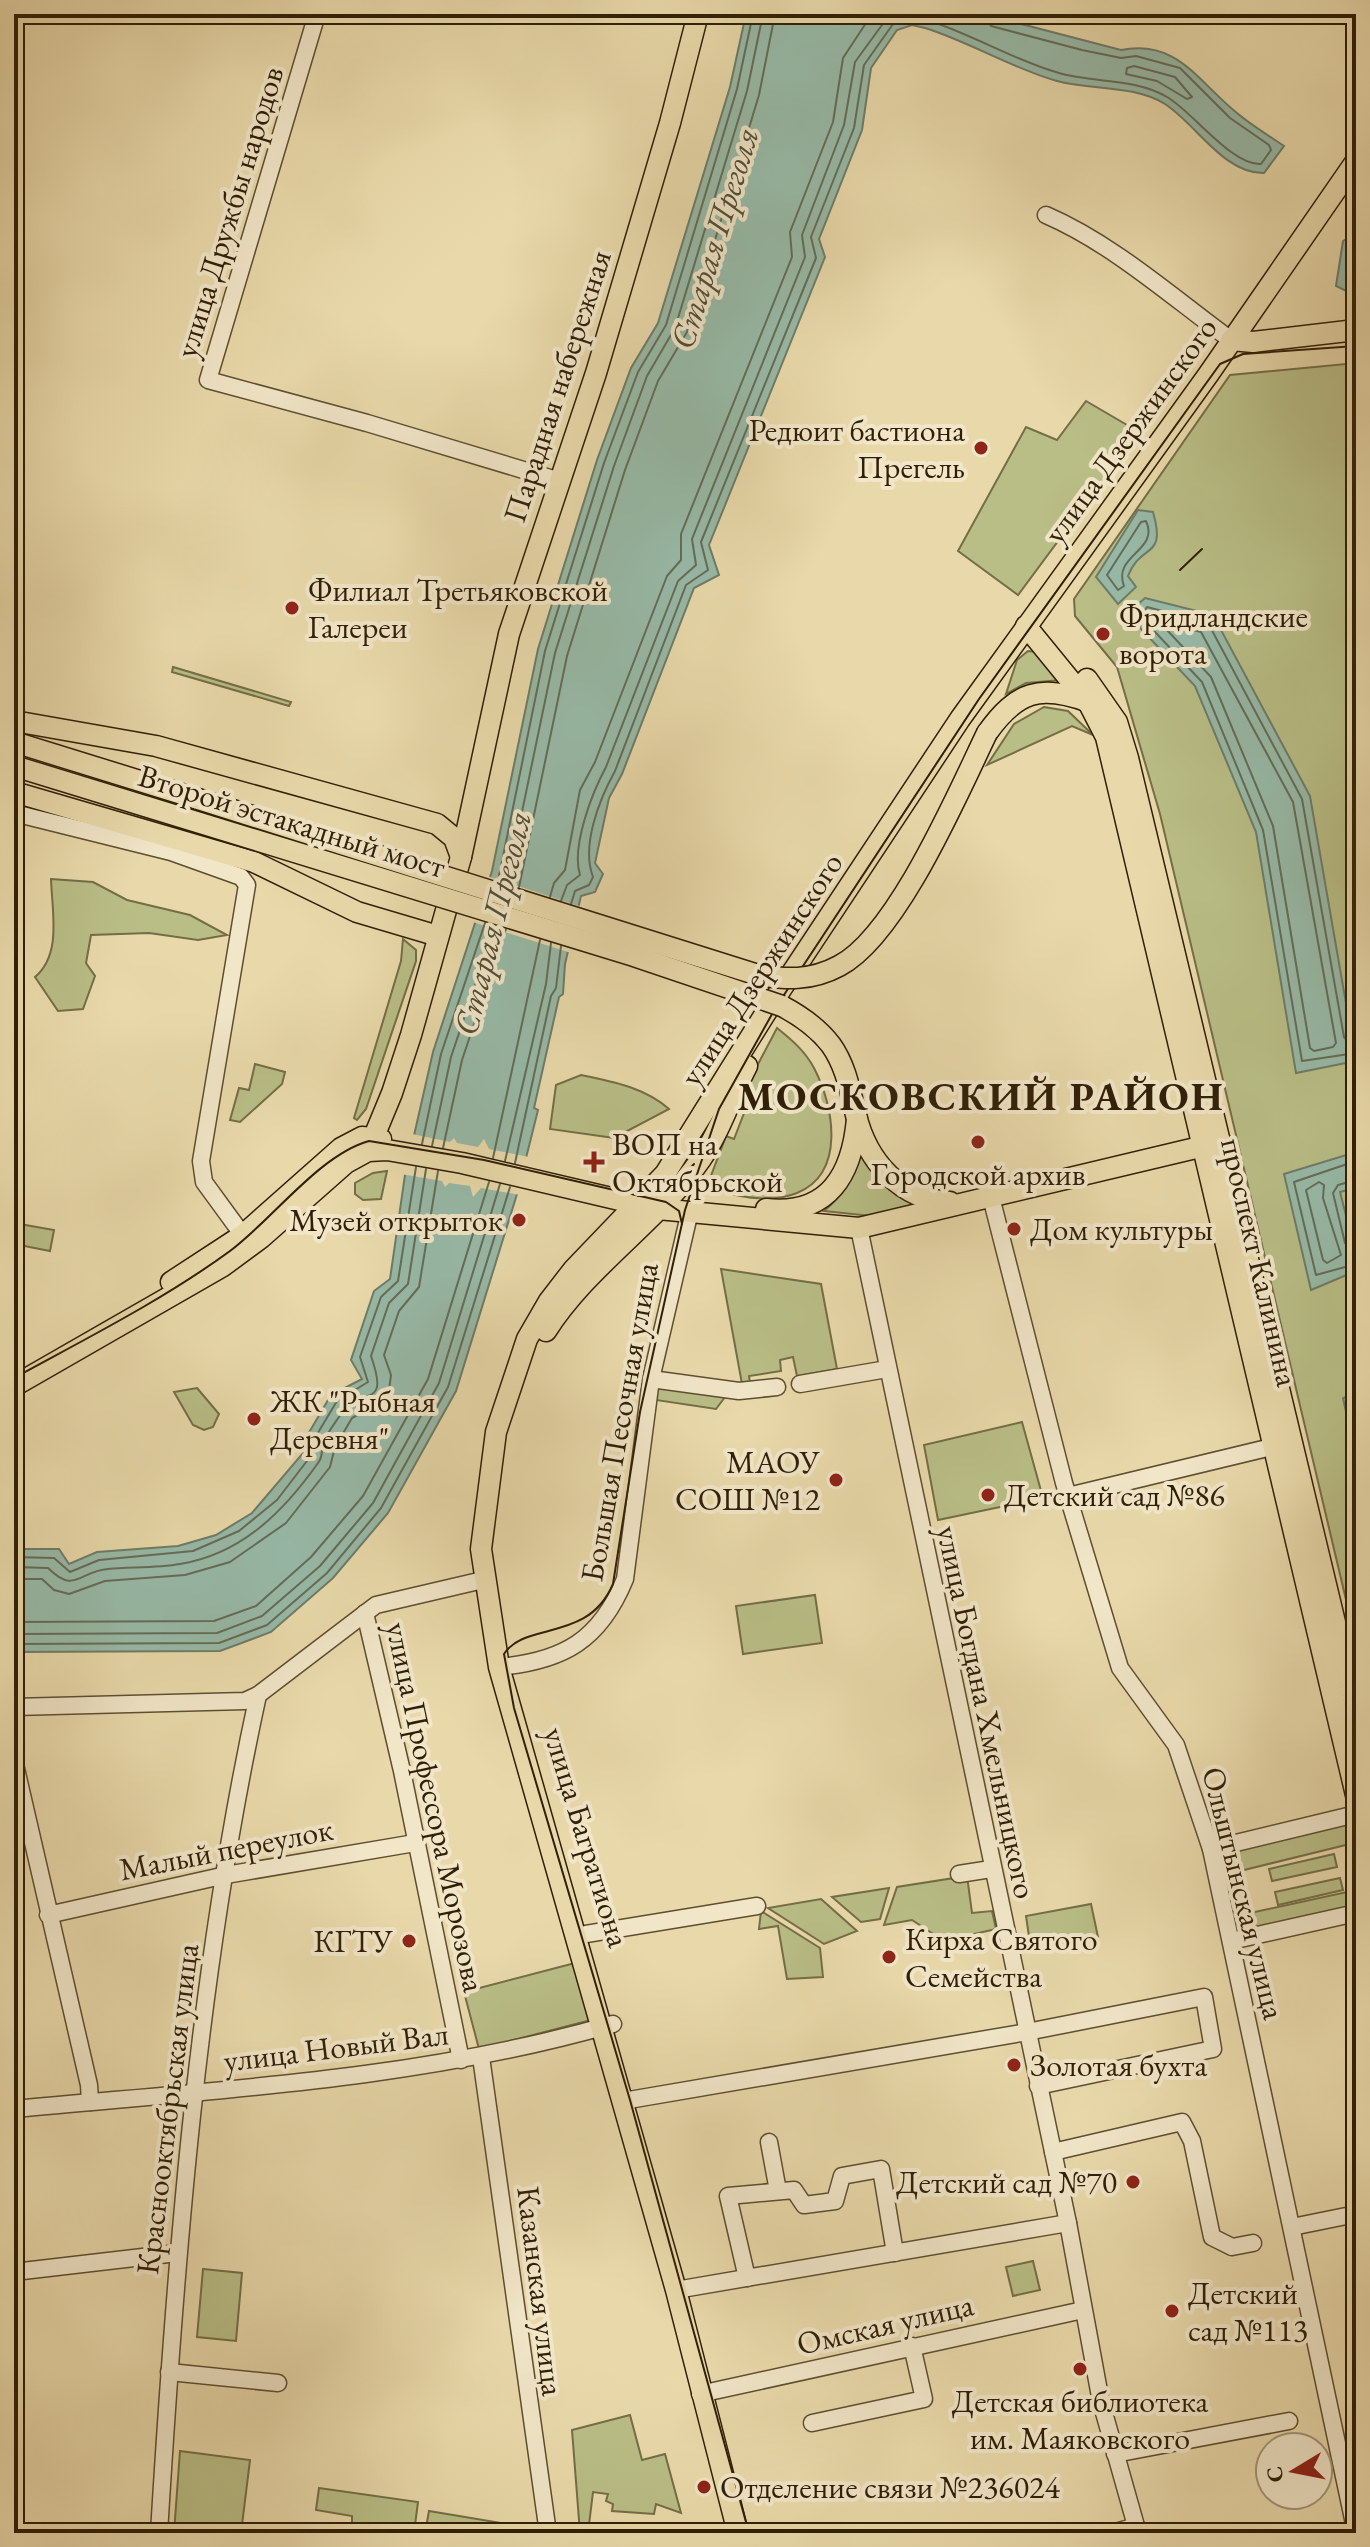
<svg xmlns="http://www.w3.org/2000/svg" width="1370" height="2547" font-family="'EB Garamond',serif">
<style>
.green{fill:#b9be86;stroke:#746e46;stroke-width:2}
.water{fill:#97baa8;stroke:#6e7c68;stroke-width:2}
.pier{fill:#e9d9aa}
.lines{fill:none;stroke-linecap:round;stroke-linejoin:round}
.shore{stroke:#646c58;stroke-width:2}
.minor-casing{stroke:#5e4e30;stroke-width:19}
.major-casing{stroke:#301f07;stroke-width:23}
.minor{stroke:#f1e6c8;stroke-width:16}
.major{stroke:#e9d9aa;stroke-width:20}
.tram{stroke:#301f07;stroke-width:2}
.major-bridge-casing{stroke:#301f07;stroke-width:23;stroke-linecap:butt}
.major-bridge{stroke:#e9d9aa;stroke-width:20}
.poi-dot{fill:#8f2418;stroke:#f1e6c8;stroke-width:3}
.labels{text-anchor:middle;stroke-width:8;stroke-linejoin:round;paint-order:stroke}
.street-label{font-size:32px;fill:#301f07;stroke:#f1e6c8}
.poi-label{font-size:32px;fill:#301f07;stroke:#f1e6c8;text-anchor:start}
.water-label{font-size:34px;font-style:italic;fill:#4f4e37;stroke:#f1e6c8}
.district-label{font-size:40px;font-weight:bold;letter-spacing:2px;fill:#301f07;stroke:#f1e6c8}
</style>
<rect width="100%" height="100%" fill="#e9d9aa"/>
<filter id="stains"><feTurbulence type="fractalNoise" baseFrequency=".0025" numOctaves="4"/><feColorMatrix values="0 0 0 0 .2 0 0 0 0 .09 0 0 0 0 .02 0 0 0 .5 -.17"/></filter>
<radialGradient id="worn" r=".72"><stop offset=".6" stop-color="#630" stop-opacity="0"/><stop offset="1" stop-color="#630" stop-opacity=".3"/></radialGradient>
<!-- green -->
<g class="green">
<polygon points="1356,363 1356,1642 1160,814 1117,667 1075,616 1074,599 1230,375"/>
<polygon points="1086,401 1139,432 1018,595 958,551 1026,427 1057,440"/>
<polygon points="1028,651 1036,652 1062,680 1026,683 1006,694 1017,660"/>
<polygon points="173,667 291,702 289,706 172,672"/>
<polygon points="1044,707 1068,711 1093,735 1072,726 987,765 1014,724"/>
<path d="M 51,879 L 93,882 L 127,900 L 190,915 L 227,935 L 198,940 L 149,933 L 91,935 L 86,963 L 95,976 L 83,1009 L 58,1011 L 35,977 C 62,954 52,912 51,879 Z"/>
<polygon points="403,939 416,950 416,961 366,1109 357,1120 354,1118 401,961"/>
<path d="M 777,1028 C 792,1040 805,1051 814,1068 C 834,1106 846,1173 797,1193 C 768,1205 736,1195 706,1189 L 726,1136 L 734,1139 L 753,1090 L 746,1087 Z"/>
<polygon points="255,1064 285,1072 282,1084 240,1122 230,1120 239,1088 249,1090"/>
<path d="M 581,1075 C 613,1082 644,1087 669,1109 L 614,1138 L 550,1129 L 556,1085 Z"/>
<path d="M 860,1151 C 876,1179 893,1194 923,1206 L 871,1216 L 824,1211 C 844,1194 853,1177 860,1151 Z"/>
<polygon points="387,1171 381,1199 363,1200 355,1194 355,1183 373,1173"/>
<polygon points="14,1223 54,1230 50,1251 14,1244"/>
<polygon points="721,1269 821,1284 837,1369 797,1376 793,1357 780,1360 781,1371 749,1376 750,1383 742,1384"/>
<polygon points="658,1384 728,1393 716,1409 656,1400"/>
<polygon points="197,1388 219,1414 213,1427 204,1430 193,1425 174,1392"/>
<polygon points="1022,1422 1043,1498 938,1520 924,1445"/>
<polygon points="815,1595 822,1643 743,1654 736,1606"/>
<polygon points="1349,1823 1354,1843 1240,1871 1235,1851"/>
<polygon points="1334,1854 1337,1867 1272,1881 1269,1869"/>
<polygon points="967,1876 972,1913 992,1911 996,1929 944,1941 912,1920 884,1925 897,1887"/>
<polygon points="1340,1878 1343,1890 1278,1905 1275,1892"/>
<polygon points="889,1888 880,1919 861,1922 832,1897"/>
<polygon points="1356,1890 1356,1910 1254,1933 1250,1913"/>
<polygon points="821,1899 857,1931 824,1944 768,1908"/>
<polygon points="1091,1904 1098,1937 1031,1950 1026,1916"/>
<polygon points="761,1911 820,1948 823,1977 787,1979 778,1926 759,1929"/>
<polygon points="575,1963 591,2020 479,2049 464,1992"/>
<polygon points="1033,2261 1040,2290 1013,2296 1006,2267"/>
<polygon points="203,2269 242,2273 236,2341 197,2337"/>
<polygon points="630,2415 642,2460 665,2454 681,2513 656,2504 654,2514 612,2511 613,2504 606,2501 608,2494 593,2492 588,2533 580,2533 572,2430"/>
<polygon points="180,2451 250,2460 241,2533 174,2533"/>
<polygon points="319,2488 418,2502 414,2533 352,2527 352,2516 316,2510"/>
<polygon points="429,2511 543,2530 544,2533 425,2533"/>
</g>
<!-- water -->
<g class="water">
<path d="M 746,14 L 957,14 L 1002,19 L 1121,50 C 1178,39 1198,82 1237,113 C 1251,125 1268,135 1284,146 L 1264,173 C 1224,174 1196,124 1165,104 C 1135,85 1090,90 1057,81 C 1011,68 970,42 925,28 L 912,25 L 897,30 L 871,68 L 862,130 L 819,239 L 825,257 L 709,545 L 719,575 L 694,588 L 622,774 L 609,798 L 595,863 L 603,874 L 595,892 L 581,896 L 565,964 L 563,994 L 559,997 L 534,1108 L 538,1110 L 517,1194 L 456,1391 L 388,1513 L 333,1578 L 271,1632 L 220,1651 L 14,1652 L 14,1549 L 59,1549 L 69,1564 L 97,1552 L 178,1546 L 216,1535 L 252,1513 L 304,1452 L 304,1441 L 331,1395 L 362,1379 L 351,1360 L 374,1291 L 390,1279 L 405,1175 L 433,1052 L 492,871 L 538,649 L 597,460 L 631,368 L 658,323 L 730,87 Z"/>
<polygon points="1351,236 1356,236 1356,296 1336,286 1343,241"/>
<path d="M 1138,510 L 1153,512 C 1167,560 1141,542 1128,576 L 1136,587 L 1118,604 L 1096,577 Z"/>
<polygon points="1145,598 1213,615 1310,796 1356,1061 1296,1073 1256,832 1195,686 1127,614"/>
<polygon points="1356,1152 1356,1188 1340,1192 1356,1255 1356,1271 1311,1290 1284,1174"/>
<polygon points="1356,1393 1356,1457 1343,1398"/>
</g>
<!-- pier -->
<g class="pier">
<polygon points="487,876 582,907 571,953 473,922"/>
<polygon points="412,1134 450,1142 454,1138 457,1143 478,1147 484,1139 489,1149 529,1157 520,1195 481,1188 473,1197 470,1186 449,1183 445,1187 442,1181 401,1174"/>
</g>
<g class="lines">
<!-- shore -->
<g class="shore">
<polygon points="1134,66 1175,77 1192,97 1187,99 1157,81 1126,74 1127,68"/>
<path d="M 1146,521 C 1160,551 1112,555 1124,586 L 1118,590 L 1107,575 L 1141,522 Z"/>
<polygon points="1168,623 1201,632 1293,802 1336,1043 1333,1047 1314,1051 1310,1048 1273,826 1211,677 1166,629"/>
<polyline points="498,881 545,651 604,463 638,372 666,325 737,89 753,14"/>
<polyline points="507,884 555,653 614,466 647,376 675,328 747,91 763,14"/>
<polyline points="519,887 567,656 625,470 658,381 687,332 759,95 775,14"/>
<polyline points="550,897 554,883 565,870 580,790 595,762 667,576 681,560 681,534 792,257 790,232 833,122 843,58 872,14"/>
<path d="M 561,901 L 567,885 L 580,875 C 571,847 592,793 606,767 L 678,581 L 696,565 L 692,539 L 805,257 L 802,235 L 844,125 L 855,62 L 890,14"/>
<path d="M 571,904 L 575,891 L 589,885 L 593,877 C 581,846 599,800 615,771 L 686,585 L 708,570 L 701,542 L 816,258 L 811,237 L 854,128 L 864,65 L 893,24 L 911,17 L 927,20 C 972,34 1013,60 1059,73 C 1093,83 1136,78 1167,97 C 1192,111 1232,166 1261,164 L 1271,150 L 1269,145 L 1230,118 L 1180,68 L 1136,56 L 1121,58 L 1082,50 L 991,26 L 984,14"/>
<polyline points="1356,1044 1349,1043 1344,1037 1302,799 1208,623 1147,607 1141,617 1202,682 1263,830 1302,1061 1356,1053"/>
<polyline points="422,1144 441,1054 485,923"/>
<polyline points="432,1146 451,1057 495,926"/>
<polyline points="443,1148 462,1060 506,929"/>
<polyline points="493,1158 540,940"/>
<polyline points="505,1161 546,984 551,943"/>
<polyline points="1356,1161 1294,1182 1316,1275 1356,1264"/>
<polyline points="515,1163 551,996 556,988 561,946"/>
<polyline points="1356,1180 1338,1185 1333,1193 1345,1243 1356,1248"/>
<polygon points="1319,1182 1324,1185 1323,1198 1341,1255 1327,1263 1323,1260 1306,1190"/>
<polyline points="14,1557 54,1558 70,1572 99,1560 193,1551 239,1531 277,1500 310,1457 313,1441 337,1401 368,1382 360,1357 381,1297 398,1281 416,1167"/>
<path d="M 14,1567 L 48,1568 C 75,1595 79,1571 108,1569 C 131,1567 157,1568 180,1564 C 242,1554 284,1511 318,1463 C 323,1457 321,1452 323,1445 C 325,1435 335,1423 341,1414 C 359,1384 391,1413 371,1356 L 389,1303 L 408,1284 L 426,1169"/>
<polyline points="14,1579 42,1579 54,1590 69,1594 105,1581 185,1575 230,1562 286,1523 330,1467 335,1447 352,1418 378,1404 389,1390 391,1375 384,1355 399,1311 419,1287 438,1171"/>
<polyline points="14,1622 214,1621 256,1606 311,1557 363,1496 428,1379 489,1182"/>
<polyline points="14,1634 217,1633 262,1616 320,1566 373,1503 439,1383 500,1184"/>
<polyline points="14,1644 219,1643 267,1625 327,1573 381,1508 448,1387 510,1187"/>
</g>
<defs>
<g id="minor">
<polyline points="317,14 208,380 367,423 560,481"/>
<path d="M 1046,215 C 1113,244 1172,297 1231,340"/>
<polyline points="14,813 171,852 241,877 247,885 201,1161 204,1182 250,1245"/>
<polyline points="991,1197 1064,1483 1120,1668 1176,1745 1211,1849 1356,2533"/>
<polyline points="859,1228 1068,2223 1101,2402 1138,2533"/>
<polyline points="651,1379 739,1391 777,1387"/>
<polyline points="800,1384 887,1369"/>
<polyline points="1068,1496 1284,1444"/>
<polyline points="365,1613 402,1771 461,2060"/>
<path d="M 499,1667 C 564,1661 600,1640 625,1579 L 651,1379 L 690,1211"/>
<polyline points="14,1707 245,1701 258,1695 376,1605 483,1580"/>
<polyline points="14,1760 89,2085 90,2102"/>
<polyline points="1211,1849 1356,1814"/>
<polyline points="959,1874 991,1869"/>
<polyline points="48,1915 226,1875 415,1843"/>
<polyline points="586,1934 757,1906"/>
<polyline points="1231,1941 1356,1913"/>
<polyline points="481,2057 548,2533"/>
<polyline points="623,2101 1027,2032 1204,1997 1213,2049 1038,2086"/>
<path d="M 14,2109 C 214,2090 418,2080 613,2024"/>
<polyline points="769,2142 778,2191"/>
<polyline points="1053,2152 1182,2122 1192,2141 1212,2237 1232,2247 1253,2243"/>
<polyline points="1292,2227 1356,2214"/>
<polyline points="14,2272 177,2253"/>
<polyline points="747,2278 728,2196 794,2190 804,2205 835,2201 842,2176 881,2169 895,2253"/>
<polyline points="676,2290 1068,2223"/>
<polyline points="169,2372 278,2383"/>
<polyline points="700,2394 1083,2310"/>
<polyline points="812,2423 924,2399 912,2346"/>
<polyline points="1115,2454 1289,2421"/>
<path d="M 159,2533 C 176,2252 198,1971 258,1695"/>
<polyline points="1112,2533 1136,2526"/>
</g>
<g id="major">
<polyline points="1231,340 1253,342 1356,330"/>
<polyline points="1026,626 1088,702 1106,737 1356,1795"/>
<polyline points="1087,679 1117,722 1128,758 1356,1710"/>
<polyline points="14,721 156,746 437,824 454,838 461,857"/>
<path d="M 987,733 C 1017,691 1040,684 1089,702"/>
<polyline points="14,742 198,799"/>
<polyline points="14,792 254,862 357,912 438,936"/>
<path d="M 782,1006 C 801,1016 818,1028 831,1045 C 846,1066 850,1091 856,1115 C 867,1161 901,1200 950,1202"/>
<polyline points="368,1151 392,1093 411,1035 461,857 509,634 596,373 670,123 698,14"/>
<path d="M 766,1209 C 829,1216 852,1174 857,1119"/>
<polyline points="171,1282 243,1235 341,1148 362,1137 381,1139"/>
<path d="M 546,1331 C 588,1265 657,1223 701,1159 C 720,1132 731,1096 747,1066"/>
<polyline points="14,1386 223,1266 261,1238 346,1163 368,1151 387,1150 462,1163 658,1209 859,1228 1221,1142"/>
<polyline points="738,2533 676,2290 499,1667 481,1549 496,1432 527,1339 549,1301 573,1270 665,1174 770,1006 960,719 1208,375 1356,161"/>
</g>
</defs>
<!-- minor casing -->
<use href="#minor" class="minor-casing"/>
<!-- major casing -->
<use href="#major" class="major-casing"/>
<!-- minor -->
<use href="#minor" class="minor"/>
<!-- major -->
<use href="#major" class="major"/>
<!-- tram -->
<g class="tram">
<polyline points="1180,570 1202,549"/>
<polyline points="638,1196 673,1187 694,1164"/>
<path d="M 14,1378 C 87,1338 163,1300 230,1251 C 272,1220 319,1155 369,1141 L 484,1160 L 666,1202 L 679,1211 L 682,1224"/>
<path d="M 749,2533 L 630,2100 L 514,1708 L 504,1654 C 525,1621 588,1643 613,1584 L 640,1412 L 685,1210 L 719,1109 L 776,1007 L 979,699 L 1220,364 L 1243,354 L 1356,346"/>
</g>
<defs>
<g id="major-bridge">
<polyline points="14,766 634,956 782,1006"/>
<path d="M 198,799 L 755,974 C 785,980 811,981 839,966 C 897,936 958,793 987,733"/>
</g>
</defs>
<!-- major-bridge casing -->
<use href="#major-bridge" class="major-bridge-casing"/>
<!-- major-bridge -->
<use href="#major-bridge" class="major-bridge"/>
</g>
<!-- markers -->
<g class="poi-dot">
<circle cx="981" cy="448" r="8"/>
<circle cx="292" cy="608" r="8"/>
<circle cx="1103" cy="634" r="8"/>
<circle cx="978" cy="1142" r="8"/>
<path d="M590 1150h8v8h8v8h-8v8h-8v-8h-8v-8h8z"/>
<circle cx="519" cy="1220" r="8"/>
<circle cx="1014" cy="1229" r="8"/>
<circle cx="254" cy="1419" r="8"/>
<circle cx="836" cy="1480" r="8"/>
<circle cx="988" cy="1495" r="8"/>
<circle cx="409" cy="1941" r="8"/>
<circle cx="889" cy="1957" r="8"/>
<circle cx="1014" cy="2065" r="8"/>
<circle cx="1133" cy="2182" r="8"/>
<circle cx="1172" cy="2311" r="8"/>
<circle cx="1080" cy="2369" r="8"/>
<circle cx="704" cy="2487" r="8"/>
</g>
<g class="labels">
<!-- street labels -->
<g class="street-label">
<text transform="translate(229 212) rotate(-73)" y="11">улица Дружбы народов</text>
<text transform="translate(557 386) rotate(-72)" y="11">Парадная набережная</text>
<text transform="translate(1130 430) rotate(-54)" y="11">улица Дзержинского</text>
<text transform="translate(292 821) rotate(17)" y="11">Второй эстакадный мост</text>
<text transform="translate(761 969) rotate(-57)" y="11">улица Дзержинского</text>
<text transform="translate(1260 1262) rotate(77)" y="11">проспект Калинина</text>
<text transform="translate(619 1422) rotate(-80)" y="11">Большая Песочная улица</text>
<text transform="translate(987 1712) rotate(78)" y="11">улица Богдана Хмельницкого</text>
<text transform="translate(436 1807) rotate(78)" y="11">улица Профессора Морозова</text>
<text transform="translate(587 1837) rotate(73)" y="11">улица Багратиона</text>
<text transform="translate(226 1849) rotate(-11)" y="11">Малый переулок</text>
<text transform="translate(1244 1893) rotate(76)" y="11">Ольштынская улица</text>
<text transform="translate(336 2047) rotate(-7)" y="11">улица Новый Вал</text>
<text transform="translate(167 2109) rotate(-83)" y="11">Краснооктябрьская улица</text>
<text transform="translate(541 2291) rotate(83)" y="11">Казанская улица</text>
<text transform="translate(885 2324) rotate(-13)" y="11">Омская улица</text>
</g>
<!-- poi labels -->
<g class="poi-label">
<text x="965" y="441" text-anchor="end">Редюит бастиона<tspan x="965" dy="37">Прегель</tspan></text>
<text x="308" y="601">Филиал Третьяковской<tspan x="308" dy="37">Галереи</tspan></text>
<text x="1119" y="627">Фридландские<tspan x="1119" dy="37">ворота</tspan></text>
<text x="612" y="1155">ВОП на<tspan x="612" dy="37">Октябрьской</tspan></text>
<text x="978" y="1185" text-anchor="middle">Городской архив</text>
<text x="503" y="1231" text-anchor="end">Музей открыток</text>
<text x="1030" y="1240">Дом культуры</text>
<text x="270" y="1412">ЖК "Рыбная<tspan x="270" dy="37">Деревня"</tspan></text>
<text x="820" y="1473" text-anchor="end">МАОУ<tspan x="820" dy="37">СОШ №12</tspan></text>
<text x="1004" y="1506">Детский сад №86</text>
<text x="905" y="1950">Кирха Святого<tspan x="905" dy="37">Семейства</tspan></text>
<text x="393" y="1952" text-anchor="end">КГТУ</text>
<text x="1030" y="2076">Золотая бухта</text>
<text x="1117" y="2193" text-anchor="end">Детский сад №70</text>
<text x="1188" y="2304">Детский<tspan x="1188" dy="37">сад №113</tspan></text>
<text x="1080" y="2412" text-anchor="middle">Детская библиотека<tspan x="1080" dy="37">им. Маяковского</tspan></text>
<text x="720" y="2498">Отделение связи №236024</text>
</g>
<!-- water labels -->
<g class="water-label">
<text transform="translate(714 238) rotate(-73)" y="12">Старая Преголя</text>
<text transform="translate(492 923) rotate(-76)" y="12">Старая Преголя</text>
</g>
<!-- district labels -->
<g class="district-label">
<text x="981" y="1110">МОСКОВСКИЙ РАЙОН</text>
</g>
</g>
<!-- margin -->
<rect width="1370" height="2547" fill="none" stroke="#e9d9aa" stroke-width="48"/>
<rect x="16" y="16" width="1338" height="2515" fill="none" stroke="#301f07" stroke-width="4"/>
<rect x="24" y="24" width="1322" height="2499" fill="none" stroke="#301f07" stroke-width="2"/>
<!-- north arrow -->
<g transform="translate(1294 2471) rotate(260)"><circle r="38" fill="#f1e6c8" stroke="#a4967b" stroke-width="2"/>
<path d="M0-6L14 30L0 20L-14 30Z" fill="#8f2418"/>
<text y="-12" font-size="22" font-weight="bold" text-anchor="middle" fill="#301f07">С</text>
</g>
<rect width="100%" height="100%" filter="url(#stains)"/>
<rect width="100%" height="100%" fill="url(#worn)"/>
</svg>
